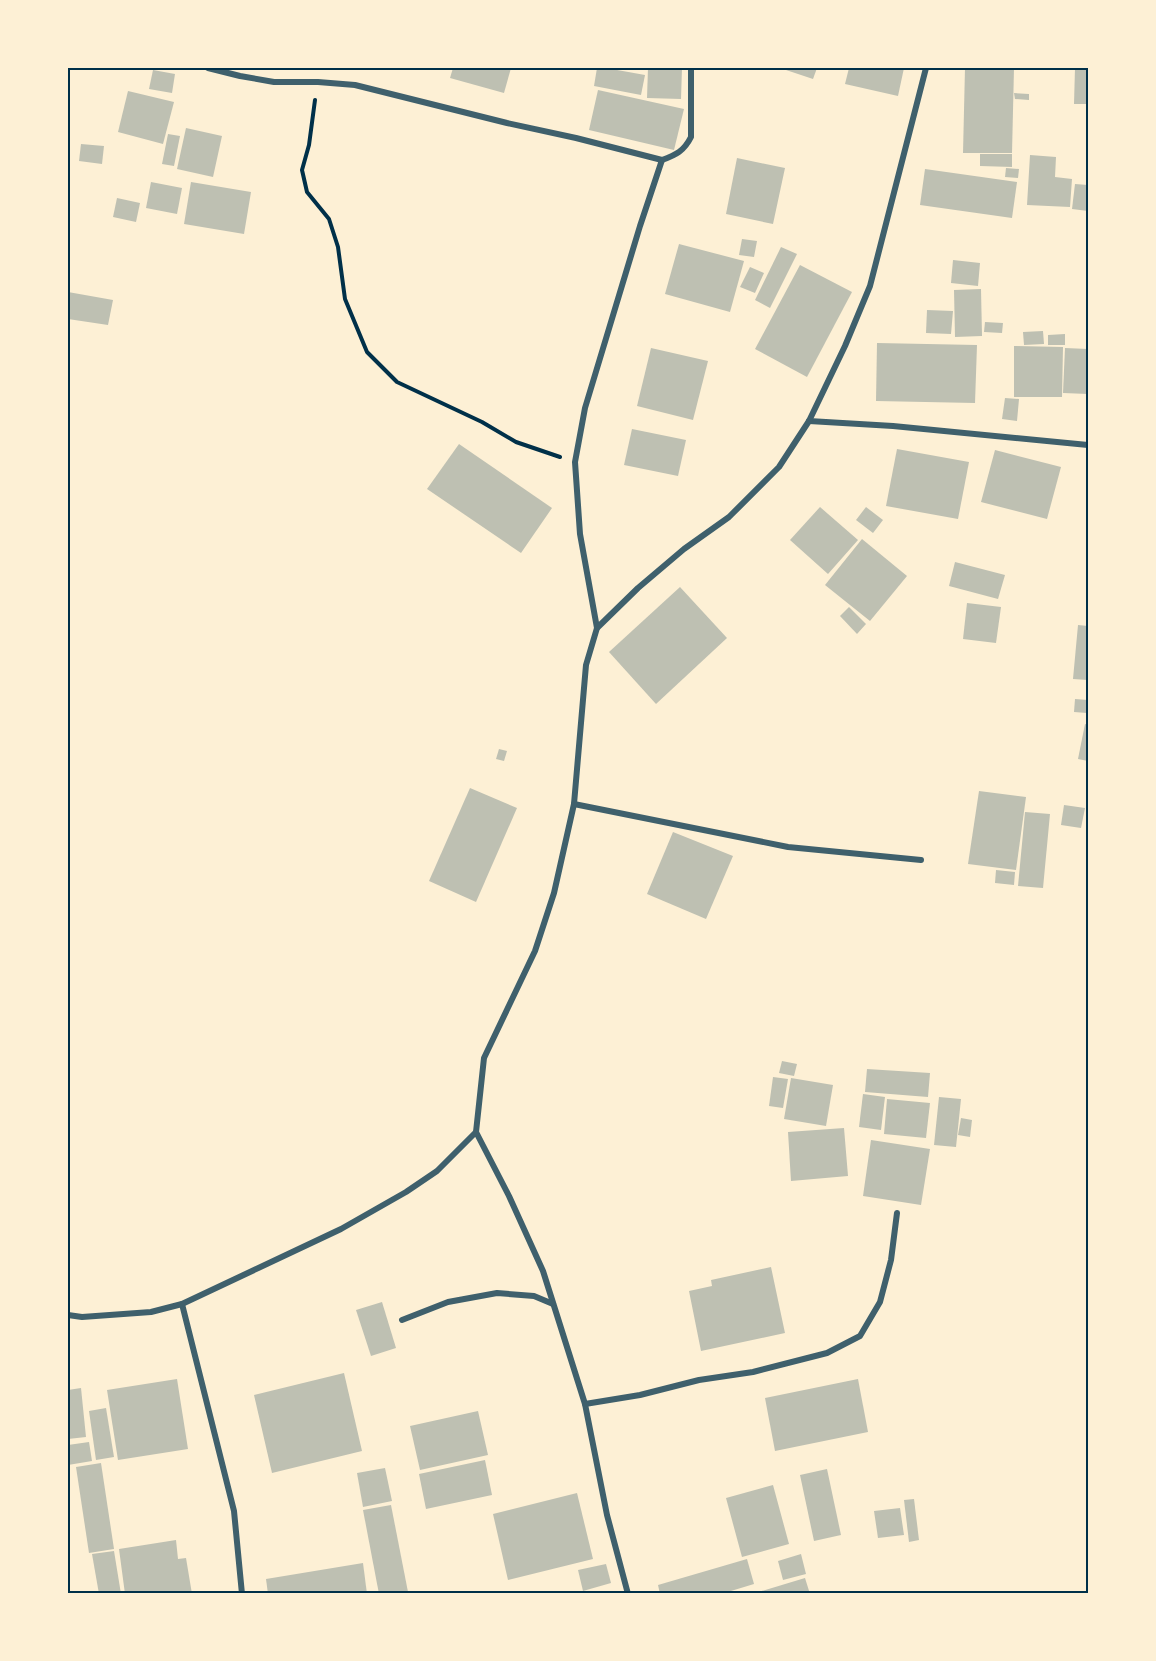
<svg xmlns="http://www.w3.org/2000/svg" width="1156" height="1661" font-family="'Nunito Sans',sans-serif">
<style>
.building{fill:#bec0b2}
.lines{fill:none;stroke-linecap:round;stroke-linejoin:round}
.path{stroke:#003049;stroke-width:4}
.minor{stroke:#3f606c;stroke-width:6}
.neatline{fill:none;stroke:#003049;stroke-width:2}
</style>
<rect width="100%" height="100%" fill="#fdf0d5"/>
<!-- building -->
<g class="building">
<polygon points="453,68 511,68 504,93 450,78"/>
<polygon points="597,68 606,68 645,75 641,95 594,86"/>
<polygon points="648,68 682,68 681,99 647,98"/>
<polygon points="787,68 817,68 813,79 786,70"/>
<polygon points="849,68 904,68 898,96 845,84"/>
<polygon points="965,68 1014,68 1012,153 963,153"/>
<polygon points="1075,68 1088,68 1088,104 1074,104"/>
<polygon points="153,70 175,74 172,93 149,89"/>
<polygon points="598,90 684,109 674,150 589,130"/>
<polygon points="128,91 174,102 163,144 118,132"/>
<polygon points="1014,93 1029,94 1029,100 1015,99"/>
<polygon points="186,128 222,136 213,177 177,169"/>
<polygon points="168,134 180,136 174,166 162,164"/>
<polygon points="81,144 104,146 102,164 79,161"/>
<polygon points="980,154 1012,154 1012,167 980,166"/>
<polygon points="1030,155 1056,157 1055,177 1072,179 1070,207 1027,205"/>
<polygon points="737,158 785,168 773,224 726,214"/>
<polygon points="1006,168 1019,169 1018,178 1005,177"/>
<polygon points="925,169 1017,182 1012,218 920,205"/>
<polygon points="151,182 182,188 177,214 146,208"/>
<polygon points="191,182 251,192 244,234 184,224"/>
<polygon points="1075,184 1088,185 1088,211 1072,209"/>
<polygon points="117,198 140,203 136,222 113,217"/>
<polygon points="742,239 757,241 754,257 739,255"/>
<polygon points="679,244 744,261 730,312 665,294"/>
<polygon points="781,247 797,254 770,308 755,300"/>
<polygon points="953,260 980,263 978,286 951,283"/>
<polygon points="800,265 852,292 807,377 755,349"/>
<polygon points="750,267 764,273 755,293 740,287"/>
<polygon points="981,289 982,336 955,337 954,290"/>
<polygon points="68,292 113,300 108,325 68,319"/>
<polygon points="927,310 953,311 951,334 926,333"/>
<polygon points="985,322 1003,323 1002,333 984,332"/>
<polygon points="1043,331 1044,344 1024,345 1023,332"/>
<polygon points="1065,334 1065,345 1048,345 1048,335"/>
<polygon points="877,343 977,345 975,403 876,401"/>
<polygon points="1014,346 1063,347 1062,397 1014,397"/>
<polygon points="651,348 708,361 693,420 637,406"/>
<polygon points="1065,348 1088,349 1088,394 1063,393"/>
<polygon points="1005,398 1019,399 1017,421 1002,419"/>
<polygon points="632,429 686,440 678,476 624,465"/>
<polygon points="459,444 552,508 521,553 427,489"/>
<polygon points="897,449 969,462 958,519 886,506"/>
<polygon points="995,450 1061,467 1047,519 981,502"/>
<polygon points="820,507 858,540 828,574 790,540"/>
<polygon points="866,507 883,520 873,533 856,520"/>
<polygon points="862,539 907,576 870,621 825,585"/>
<polygon points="955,562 1005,575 998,599 949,586"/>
<polygon points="680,587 727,638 656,704 609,652"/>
<polygon points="967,603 1001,607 996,643 963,639"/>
<polygon points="849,607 866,624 857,634 840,616"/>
<polygon points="1078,625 1088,626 1088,680 1073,679"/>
<polygon points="1075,699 1088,700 1087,713 1074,712"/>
<polygon points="1085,724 1088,725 1088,761 1078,759"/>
<polygon points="499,749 507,751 504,761 496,759"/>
<polygon points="470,788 517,808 476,902 429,881"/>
<polygon points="979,791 1026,797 1016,870 968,864"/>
<polygon points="1064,805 1085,808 1081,828 1061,825"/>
<polygon points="1025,812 1050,814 1043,888 1018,886"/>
<polygon points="673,832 733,856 706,919 647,894"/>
<polygon points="996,870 1015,872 1014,885 995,883"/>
<polygon points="782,1061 797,1064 794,1076 779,1073"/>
<polygon points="867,1069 930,1073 928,1097 865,1092"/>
<polygon points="773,1077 788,1079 783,1108 769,1106"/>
<polygon points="791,1078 833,1085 826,1126 784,1119"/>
<polygon points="863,1094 885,1097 881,1130 859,1127"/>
<polygon points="939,1097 961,1099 956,1147 934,1145"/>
<polygon points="887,1099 930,1103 926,1138 884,1134"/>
<polygon points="961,1118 972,1120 970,1137 958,1135"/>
<polygon points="844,1128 848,1176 791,1181 788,1132"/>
<polygon points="871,1140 930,1149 921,1205 863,1196"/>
<polygon points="771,1267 785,1333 701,1351 689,1291 712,1286 711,1280"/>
<polygon points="382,1302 396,1348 371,1356 356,1310"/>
<polygon points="344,1373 362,1451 272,1473 254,1395"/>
<polygon points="177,1379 188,1449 118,1460 107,1390"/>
<polygon points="858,1379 868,1432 775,1451 765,1398"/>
<polygon points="81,1388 86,1437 68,1439 68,1390"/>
<polygon points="106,1408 114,1457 96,1460 89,1411"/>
<polygon points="478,1411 488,1455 420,1470 410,1426"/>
<polygon points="89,1442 92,1461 68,1465 68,1445"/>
<polygon points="485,1460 492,1495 426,1509 419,1474"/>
<polygon points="101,1463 114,1549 89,1553 76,1467"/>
<polygon points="385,1468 392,1501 363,1507 357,1473"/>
<polygon points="827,1469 841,1535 814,1541 800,1475"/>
<polygon points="773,1485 789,1544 742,1557 726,1498"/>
<polygon points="577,1493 593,1559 508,1580 493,1514"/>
<polygon points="914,1499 919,1540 909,1542 904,1500"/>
<polygon points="391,1505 408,1592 379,1594 363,1510"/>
<polygon points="900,1508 904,1535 878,1538 874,1511"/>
<polygon points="176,1540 178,1559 186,1558 192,1594 125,1594 119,1549"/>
<polygon points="114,1551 121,1594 99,1594 92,1554"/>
<polygon points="801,1554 806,1574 783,1580 778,1561"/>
<polygon points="747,1559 754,1584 721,1594 660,1594 658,1585"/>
<polygon points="363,1563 367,1594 268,1594 266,1579"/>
<polygon points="606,1564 611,1583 583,1591 578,1570"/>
<polygon points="805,1578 810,1594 755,1594 755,1593"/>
</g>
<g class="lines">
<!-- path -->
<polyline class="path" points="315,100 309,145 302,170 307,192 329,219 338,247 345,299 367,352 397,382 482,422 516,442 560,457"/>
<!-- minor -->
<g class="minor">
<polyline points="208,68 240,76 274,82 318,82 355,85 507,123 576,138 662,160 640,226 585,408 575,462 580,534 597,628"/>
<path d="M 662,160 C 676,155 684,151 691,137 L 691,68"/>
<polyline points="809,421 893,426 1088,445"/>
<polyline points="574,804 788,847 921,860"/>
<polyline points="476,1132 484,1058 535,951 554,893 574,804 586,665 597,628 638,588 684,549 729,517 779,467 809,421 845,346 870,286 926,68"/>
<polyline points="182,1304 234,1511 242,1594"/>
<polyline points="68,1315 82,1317 151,1312 182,1304 341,1229 406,1192 437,1171 476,1132 509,1196 543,1271 585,1404 607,1515 628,1594"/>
<polyline points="402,1320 448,1302 497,1293 534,1296 553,1304"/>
<polyline points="585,1404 640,1395 699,1380 753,1372 827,1353 860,1336 880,1302 891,1260 897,1213"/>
</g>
</g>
<!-- border -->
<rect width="1156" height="1661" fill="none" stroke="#fdf0d5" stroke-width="138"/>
<rect x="69" y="69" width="1018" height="1523" class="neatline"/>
</svg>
